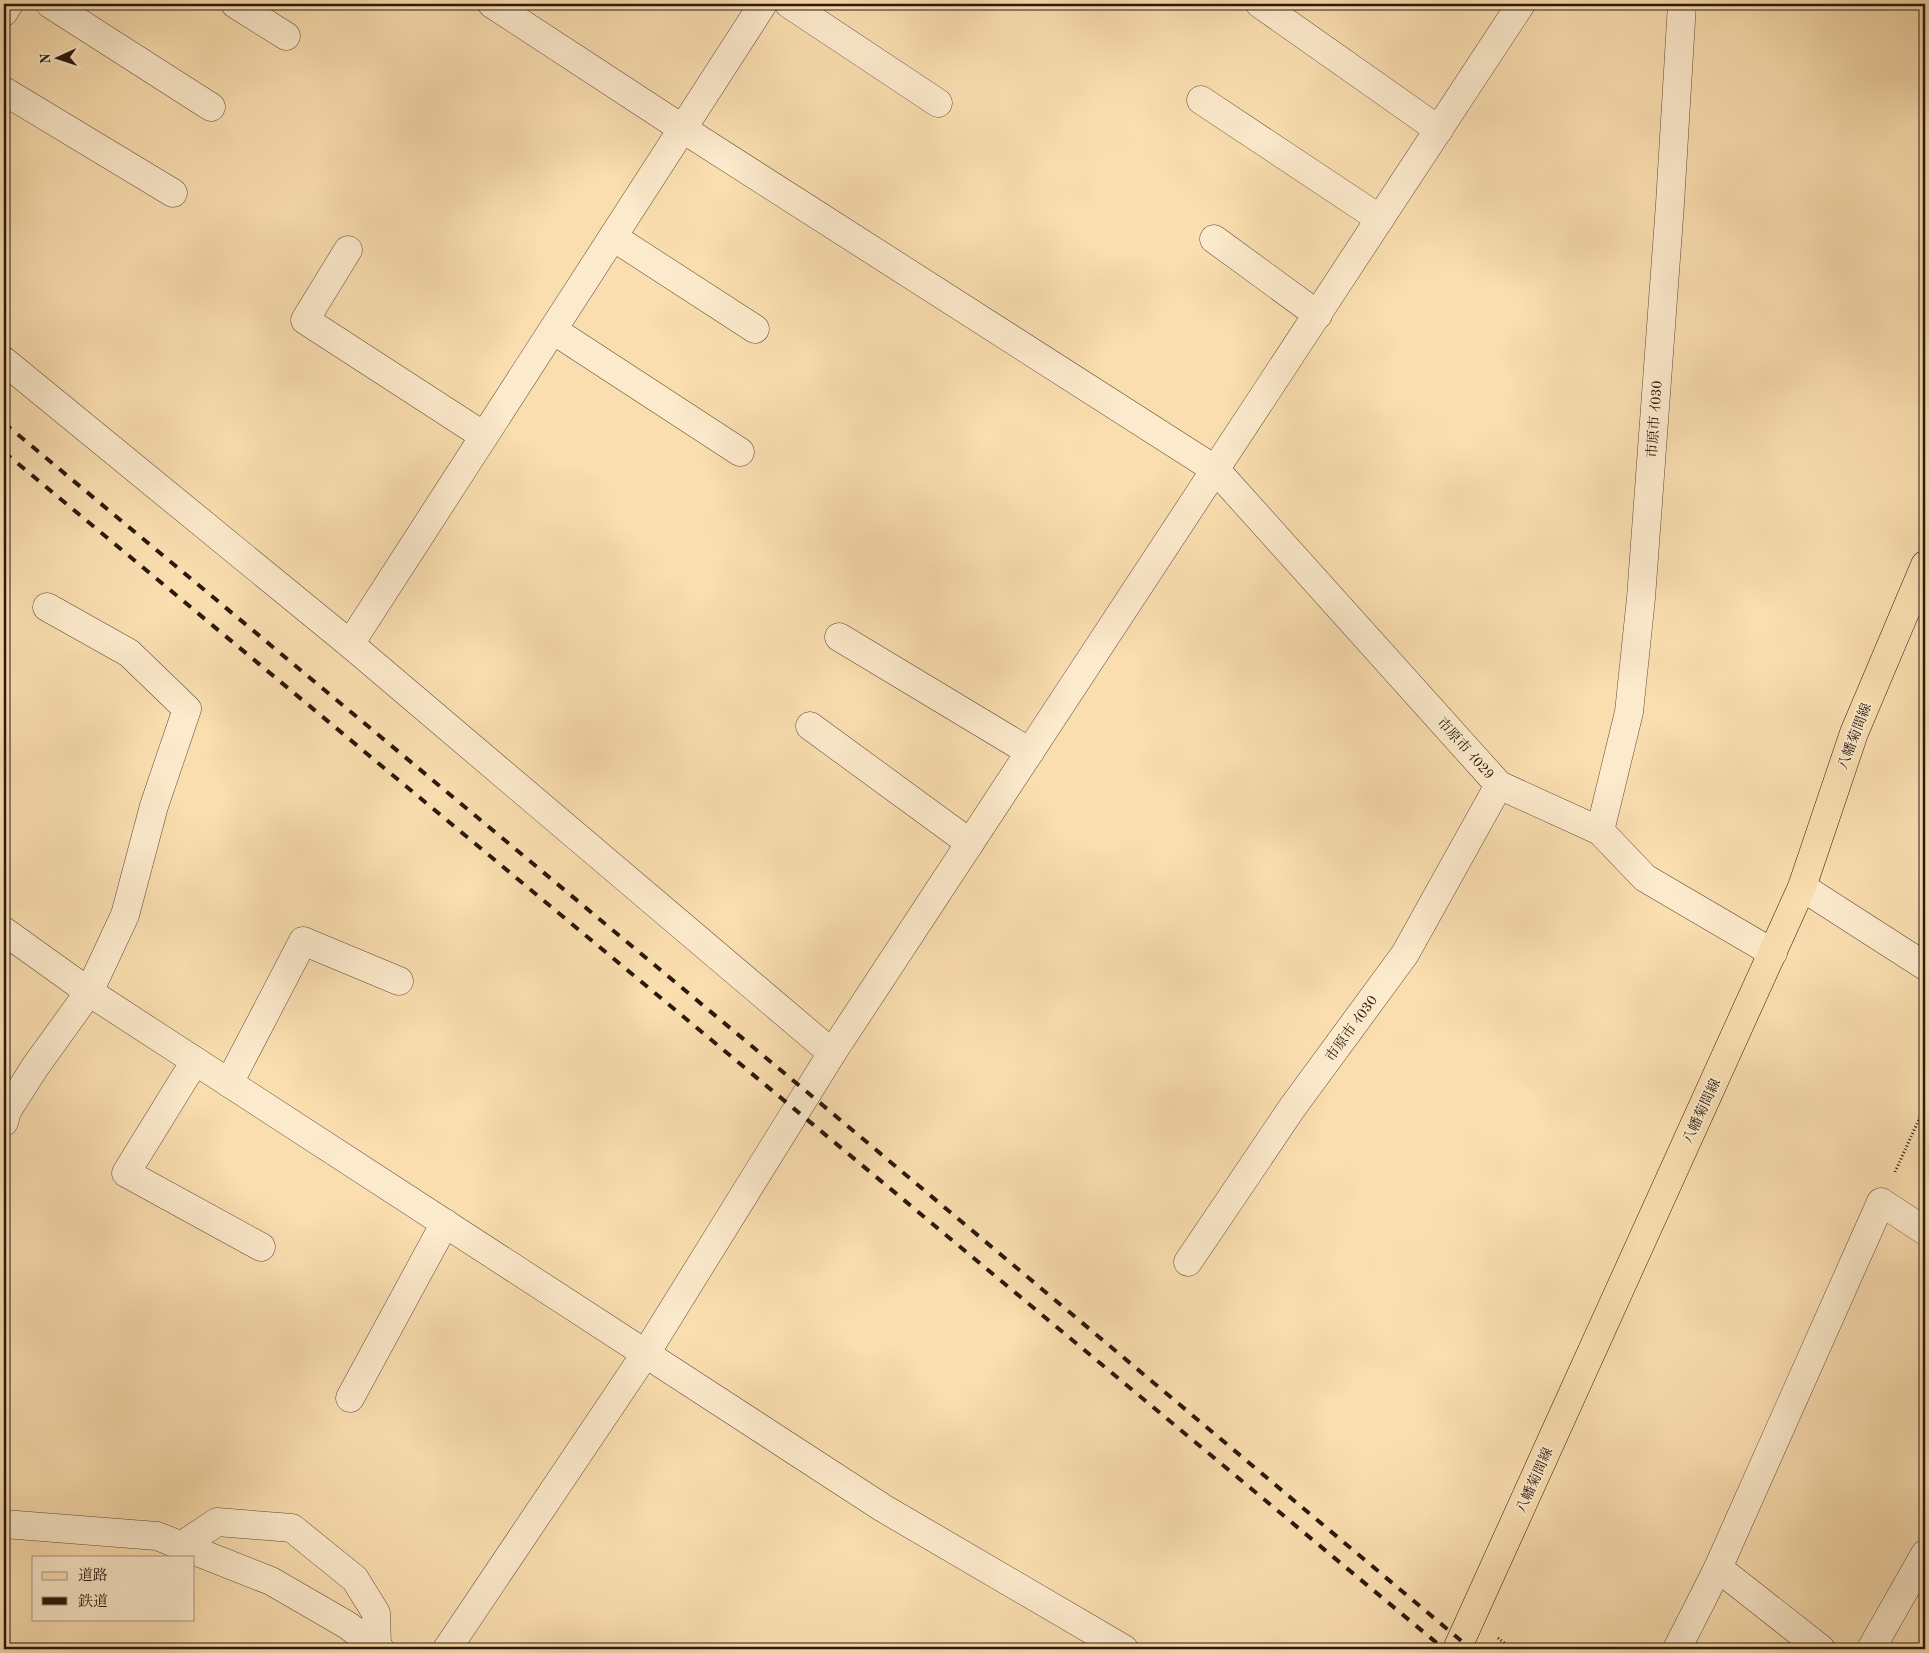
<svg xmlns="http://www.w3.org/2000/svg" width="1929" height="1653" font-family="'Old Standard TT','Noto Serif JP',serif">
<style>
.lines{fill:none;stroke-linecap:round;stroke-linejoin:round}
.minor-casing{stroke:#5e4a36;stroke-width:29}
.major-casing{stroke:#2a190d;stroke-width:29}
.path{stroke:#2a190d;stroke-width:3;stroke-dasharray:1 2.5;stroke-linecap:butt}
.minor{stroke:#fceacc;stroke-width:28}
.major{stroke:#fadeb0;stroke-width:28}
.rail{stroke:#2a190d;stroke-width:4;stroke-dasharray:9 9;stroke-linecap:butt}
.labels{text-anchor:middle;stroke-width:4;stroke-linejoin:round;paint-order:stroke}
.street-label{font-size:14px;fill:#2a190d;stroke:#fceacc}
</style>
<rect width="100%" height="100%" fill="#fadeb0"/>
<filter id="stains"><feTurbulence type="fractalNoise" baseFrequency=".004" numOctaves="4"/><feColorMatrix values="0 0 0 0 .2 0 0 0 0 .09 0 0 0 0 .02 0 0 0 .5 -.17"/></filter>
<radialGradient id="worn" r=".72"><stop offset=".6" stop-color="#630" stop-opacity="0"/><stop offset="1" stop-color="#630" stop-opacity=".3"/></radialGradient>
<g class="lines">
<defs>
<g id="minor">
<polyline points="50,4 211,107"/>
<polyline points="235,4 286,36"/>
<polyline points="492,4 683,129 1216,470 1499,785 1600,831 1645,878 1773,953"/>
<polyline points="789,4 938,103"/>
<polyline points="1260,4 1439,130"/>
<polyline points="4,12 9,4"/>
<polyline points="4,91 173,193"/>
<polyline points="1201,100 1380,219"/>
<polyline points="613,237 755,329"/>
<polyline points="1214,239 1318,315"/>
<polyline points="348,250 305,320 484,436"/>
<polyline points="553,330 740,452"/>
<polyline points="4,361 350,644 832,1053"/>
<polyline points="839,637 1030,752"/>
<polyline points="350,644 763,4"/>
<polyline points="810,726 970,843"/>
<polyline points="1600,831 1629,712 1641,598 1670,204 1682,4"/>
<polyline points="1802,887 1925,966"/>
<polyline points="4,931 89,992 883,1508 1124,1649"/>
<polyline points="195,1061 126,1173 261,1247"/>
<polyline points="229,1083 303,941 399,981"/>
<polyline points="4,1122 7,1111 35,1067 89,992 125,915 154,806 187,709 129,653 47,607"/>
<polyline points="1188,1262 1292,1108 1405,954 1499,785"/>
<polyline points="350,1398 445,1223"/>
<polyline points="4,1524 157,1536 271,1581 347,1625 380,1649"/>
<polyline points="181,1546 217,1522 292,1528 355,1579 376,1613 377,1647"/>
<polyline points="1718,1568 1821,1649"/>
<polyline points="447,1649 646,1353 832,1053 1521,4"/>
<polyline points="1677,1649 1718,1568 1881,1202 1925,1231"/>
<polyline points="1871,1649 1925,1554"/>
</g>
<polyline id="major" points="1457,1649 1802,887 1854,733 1925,565"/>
</defs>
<!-- minor casing -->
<use href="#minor" class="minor-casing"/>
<!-- major casing -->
<use href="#major" class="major-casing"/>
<!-- path -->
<g class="path">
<polyline points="1895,1172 1925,1106"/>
<polyline points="1498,1638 1512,1649"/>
</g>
<!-- minor -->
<use href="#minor" class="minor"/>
<!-- major -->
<use href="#major" class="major"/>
<!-- rail -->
<g class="rail">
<polyline points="4,423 807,1092 1471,1649"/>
<polyline points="4,452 1444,1649"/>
</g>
</g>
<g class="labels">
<!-- street labels -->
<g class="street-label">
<text transform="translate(1654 419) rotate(-86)" y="5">市原市 ｲ030</text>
<text transform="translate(1854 736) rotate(-69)" y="5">八幡菊間線</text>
<text transform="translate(1466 748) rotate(48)" y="5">市原市 ｲ029</text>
<text transform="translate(1351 1028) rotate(-54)" y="5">市原市 ｲ030</text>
<text transform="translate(1701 1111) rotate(-65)" y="5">八幡菊間線</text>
<text transform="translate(1534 1480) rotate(-66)" y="5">八幡菊間線</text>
</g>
</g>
<!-- margin -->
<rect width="1929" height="1653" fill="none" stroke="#fadeb0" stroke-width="20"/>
<rect x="5" y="5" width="1919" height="1643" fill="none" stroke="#2a190d" stroke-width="2.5"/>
<rect x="10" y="10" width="1909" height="1633" fill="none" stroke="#2a190d"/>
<!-- legend -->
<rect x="32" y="1556" width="162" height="65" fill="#fceacc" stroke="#a89680"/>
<rect x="42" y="1572" width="25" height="8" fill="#fadeb0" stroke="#a89680"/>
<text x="78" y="1580" font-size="15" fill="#2a190d">道路</text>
<rect x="42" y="1597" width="25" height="8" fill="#2a190d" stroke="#a89680"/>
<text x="78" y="1606" font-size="15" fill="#2a190d">鉄道</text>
<!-- north arrow -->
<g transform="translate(58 58) rotate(267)" stroke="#fceacc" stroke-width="4" paint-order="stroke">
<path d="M0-4L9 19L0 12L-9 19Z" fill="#2a190d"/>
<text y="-8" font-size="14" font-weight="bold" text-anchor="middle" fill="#2a190d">N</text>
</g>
<rect width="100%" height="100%" filter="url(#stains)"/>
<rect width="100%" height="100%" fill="url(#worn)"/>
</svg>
